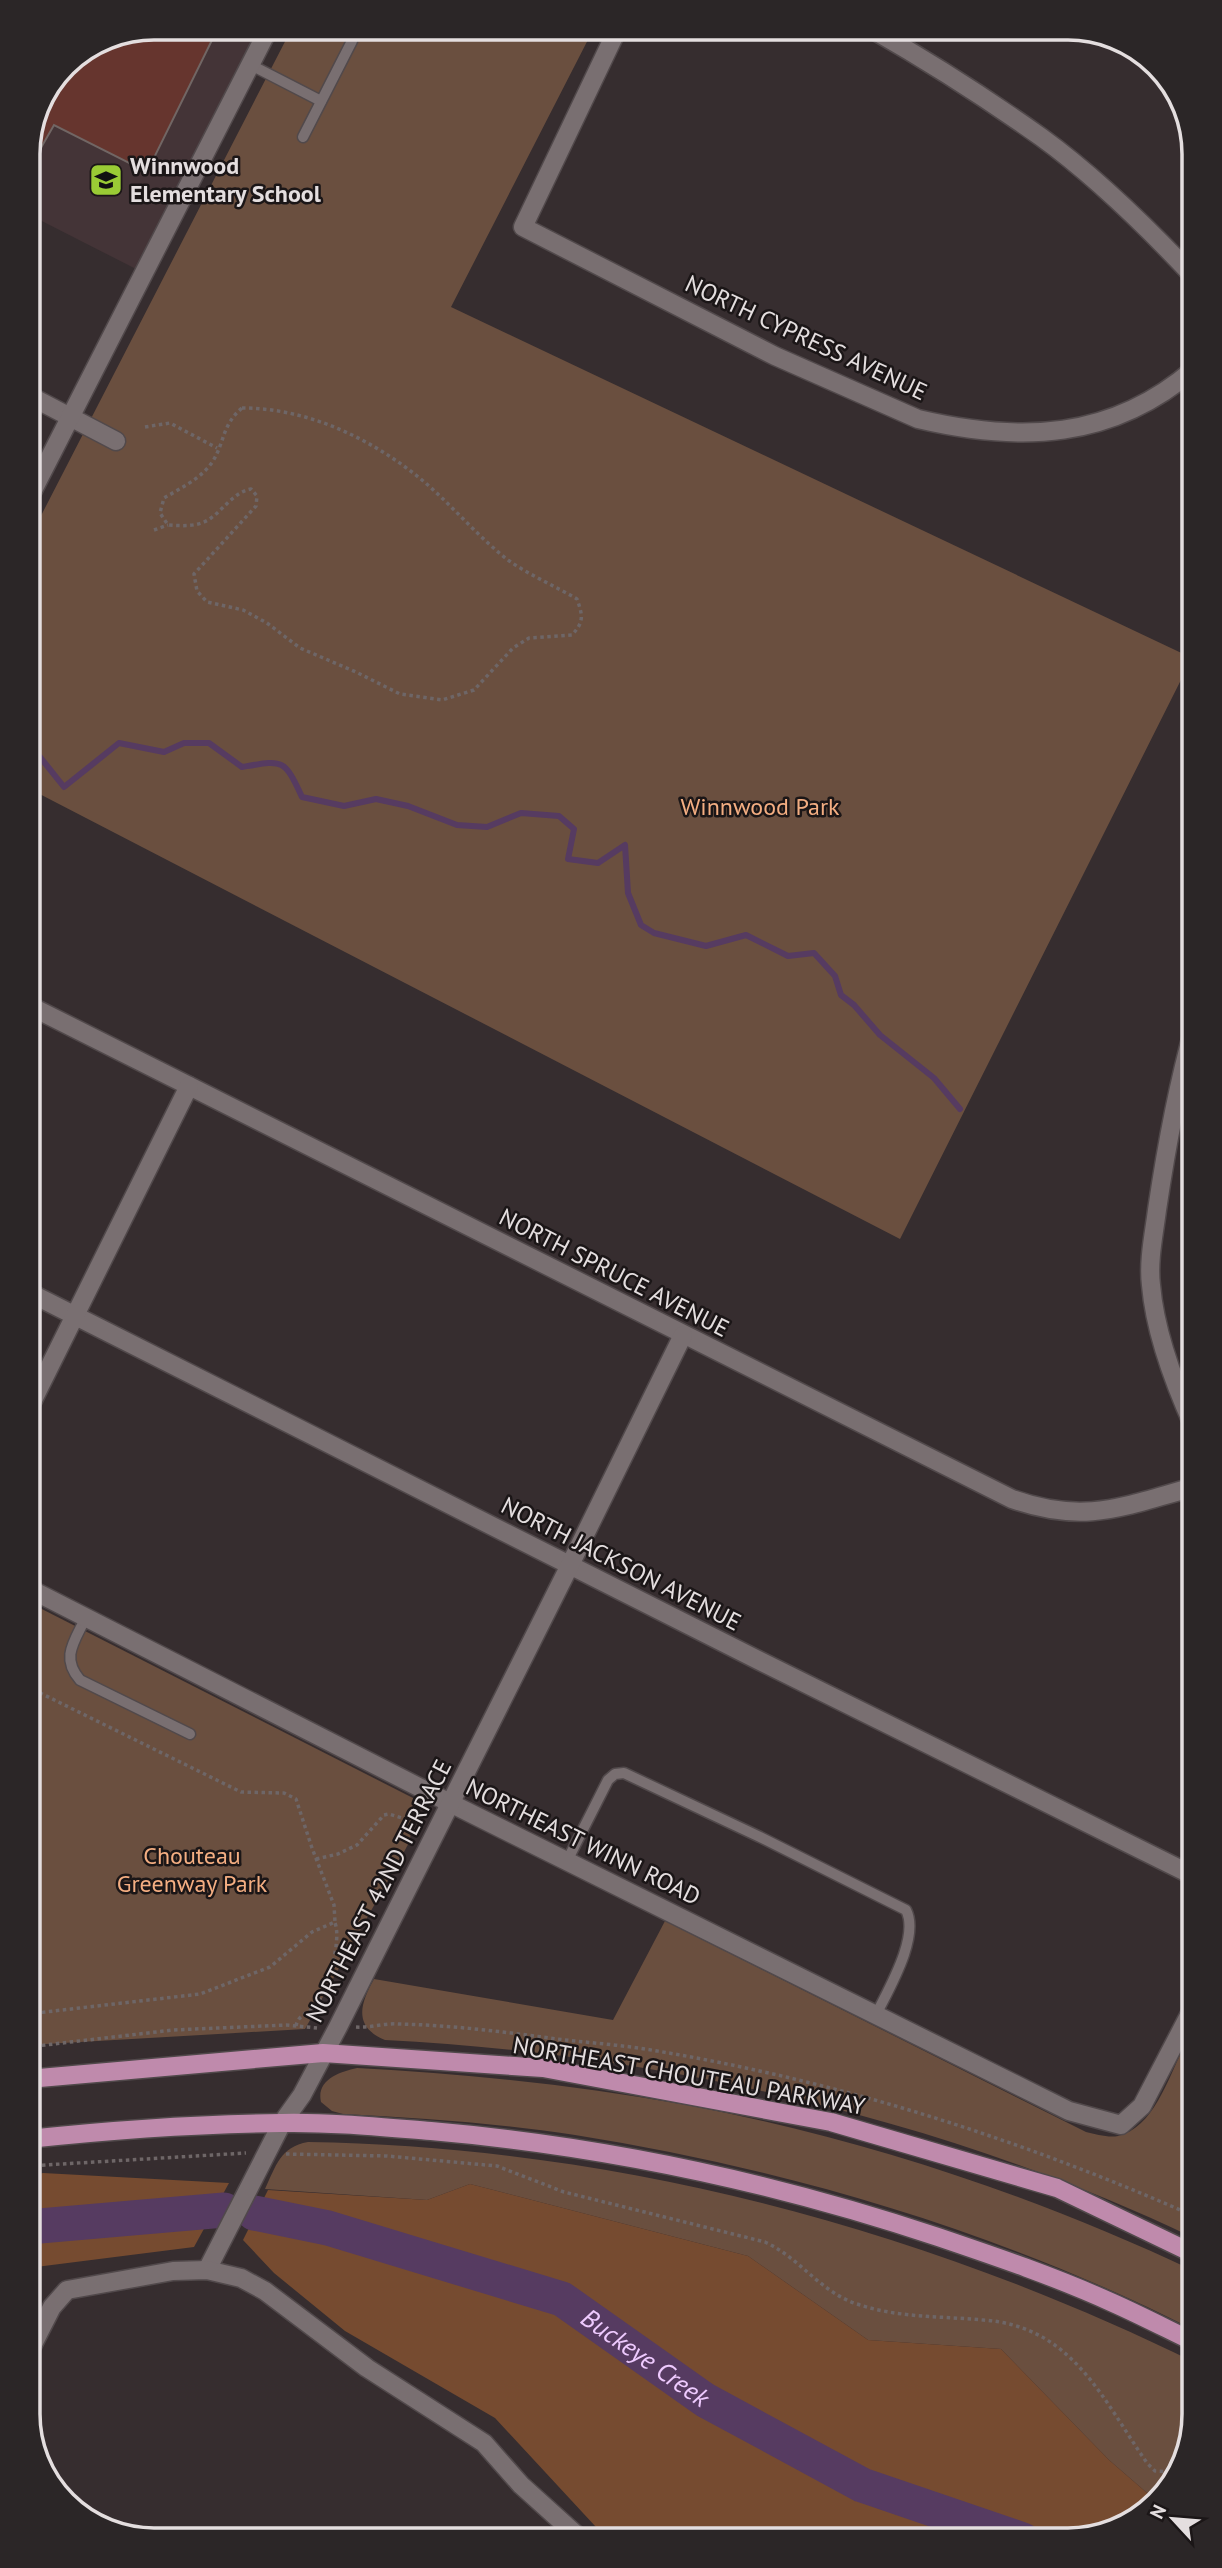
<svg xmlns="http://www.w3.org/2000/svg" width="1222" height="2568" font-family="'PT Sans',sans-serif">
<style>
.built{fill:#443437}
.green{fill:#6a4f3f}
.forest{fill:#764b30}
.lines{fill:none;stroke-linecap:round;stroke-linejoin:round}
.stream{stroke:#563b61;stroke-width:6}
.river{stroke:#563b61;stroke-width:35}
.building{fill:#66352e;stroke:#716664;stroke-width:2}
.lane-casing{stroke:#51494b;stroke-width:13}
.street-casing{stroke:#51494b;stroke-width:21}
.primary-casing{stroke:#51494b;stroke-width:21}
.path{stroke:#6e6667;stroke-width:3.5;stroke-dasharray:3.5 3.5;stroke-linecap:butt}
.lane{stroke:#796f71;stroke-width:10}
.street{stroke:#796f71;stroke-width:18}
.primary{stroke:#bf8aac;stroke-width:18}
.labels{text-anchor:middle;stroke-width:5;stroke-linejoin:round;paint-order:stroke}
.poi-label{font-size:24px;font-weight:bold;fill:#e4dedf;stroke:#1b1617;text-anchor:start}
.street-label{font-size:24px;fill:#e4dedf;stroke:#1b1617}
.park-label{font-size:24px;fill:#f4ae82;stroke:#1b1617}
.water-label{font-size:26px;font-style:italic;fill:#eecafe;stroke:#1b1617}
.rim{fill:none;stroke:#e4dedf;stroke-width:3.5}
</style>
<rect width="100%" height="100%" fill="#362d2f"/>
<!-- built -->
<polygon class="built" points="154,28 260,28 138,270 28,214 28,147 65,65 106,37"/>
<!-- green -->
<g class="green">
<polygon points="292,28 594,28 451,307 1192,658 900,1239 28,788 28,541"/>
<polygon points="28,1602 413,1798 410,1841 305,2029 28,2045"/>
<path d="M 665,1921 L 1086,2132 C 1096,2134 1108,2138 1118,2136 C 1153,2128 1168,2079 1182,2051 L 1194,2057 L 1194,2238 C 945,2119 660,2054 385,2040 C 353,2027 360,2004 374,1979 L 613,2020 Z"/>
<path d="M 357,2068 C 468,2074 578,2085 687,2105 C 861,2138 1034,2195 1194,2271 L 1194,2330 C 1002,2232 788,2169 575,2135 C 498,2123 420,2118 343,2114 L 332,2111 L 321,2102 C 316,2080 339,2072 357,2068 Z"/>
<path d="M 308,2142 C 616,2147 918,2227 1194,2362 L 1194,2414 L 1172,2484 L 1154,2499 L 1109,2460 L 1001,2349 L 868,2340 L 748,2256 L 470,2184 L 427,2200 L 265,2189 C 276,2166 280,2147 308,2142 Z"/>
</g>
<!-- forest -->
<g class="forest">
<polygon points="43,2173 229,2183 194,2247 36,2267 28,2283 28,2177"/>
<polygon points="470,2184 748,2256 868,2340 1001,2349 1109,2460 1154,2499 1116,2531 1068,2540 608,2540 495,2418 345,2331 274,2273 243,2240 268,2190 427,2200"/>
</g>
<g class="lines">
<!-- stream -->
<path class="stream" d="M 28,742 L 64,787 L 119,743 L 164,752 L 184,743 L 209,743 L 242,767 C 283,760 284,758 302,797 L 344,806 L 376,799 L 408,806 L 457,825 L 487,827 L 521,813 L 559,816 L 574,829 L 568,859 L 598,863 L 625,845 L 628,893 L 641,925 L 654,933 L 706,946 L 746,935 L 788,956 L 814,953 L 835,976 L 841,995 L 854,1005 L 880,1035 L 934,1078 L 960,1109"/>
<!-- river -->
<g class="river">
<path id="s1" d="M 254,2213 L 328,2228 L 562,2299 L 705,2400 L 862,2485 L 1023,2540"/>
<polyline points="28,2227 224,2210"/>
</g>
</g>
<!-- building -->
<polygon class="building" points="154,28 218,28 147,172 54,125 38,153 28,148 65,65 106,37"/>
<g class="lines">
<defs>
<g id="lane">
<polyline points="251,65 321,101"/>
<polyline points="303,137 352,41"/>
<path d="M 86,1617 C 75,1641 60,1657 80,1680 L 190,1734"/>
<path d="M 567,1861 L 608,1780 L 615,1774 L 624,1773 L 760,1837 L 906,1910 C 920,1937 888,1990 876,2015"/>
</g>
<g id="street">
<path d="M 618,28 L 523,227 L 775,356 L 918,419 C 1020,443 1112,440 1194,369"/>
<path d="M 870,28 C 928,61 986,98 1041,137 C 1095,176 1148,228 1194,277"/>
<polyline points="28,395 116,441"/>
<polyline points="28,500 269,28"/>
<path d="M 28,1005 L 1012,1499 C 1085,1525 1124,1506 1194,1487"/>
<polyline points="28,1292 758,1660 1194,1876"/>
<polyline points="28,1410 189,1086"/>
<path d="M 1194,1427 C 1174,1383 1155,1333 1151,1285 C 1148,1261 1154,1234 1157,1210 C 1166,1149 1177,1088 1194,1028"/>
<polyline points="28,1588 450,1803 1069,2111 1121,2125 1142,2106 1194,2006"/>
<polyline points="207,2270 282,2123 302,2095 338,2027 570,1565 683,1335"/>
<polyline points="28,2354 52,2307 67,2290 173,2271 207,2270 241,2278 265,2291 367,2368 484,2443 521,2485 582,2540"/>
</g>
<g id="primary">
<polyline points="28,2079 323,2053 543,2068 831,2122 1057,2188 1194,2254"/>
<path d="M 28,2139 C 112,2130 197,2124 281,2123 C 331,2122 381,2127 431,2131 C 605,2146 773,2182 938,2237 C 997,2257 1056,2277 1113,2303 C 1140,2315 1167,2329 1194,2342"/>
</g>
</defs>
<!-- lane casing -->
<use href="#lane" class="lane-casing"/>
<!-- street casing -->
<use href="#street" class="street-casing"/>
<!-- primary casing -->
<use href="#primary" class="primary-casing"/>
<!-- path -->
<g class="path">
<path d="M 242,408 C 308,408 372,439 422,480 C 452,505 477,536 508,560 C 529,575 555,586 577,599 C 583,616 584,622 572,635 L 529,638 L 513,648 L 474,690 L 442,700 L 400,694 L 356,672 L 300,648 L 267,623 L 243,610 L 207,602 L 197,591 L 194,574 L 256,506 L 257,496 L 251,489 C 234,492 225,508 211,518 C 199,527 183,526 168,525 L 160,513 L 164,498 C 181,488 202,478 213,461 C 225,441 222,425 242,408 Z"/>
<polyline points="145,427 170,423 217,448"/>
<polyline points="154,530 168,525"/>
<polyline points="28,1702 34,1690"/>
<polyline points="316,1859 338,1854 357,1845 384,1815 389,1814 419,1823"/>
<polyline points="28,2014 200,1994 270,1967 312,1932 335,1922 334,1905 312,1848 296,1799 284,1793 241,1792 28,1687"/>
<path d="M 296,2026 C 298,2015 307,2014 314,2007 C 327,1994 342,1940 335,1923"/>
<path d="M 356,2027 C 370,2028 384,2023 398,2024 C 451,2025 505,2032 557,2039 C 590,2043 624,2045 657,2051 C 843,2082 1022,2140 1194,2216"/>
<polyline points="28,2047 173,2030 286,2025 317,2028"/>
<path d="M 286,2154 L 387,2156 L 497,2166 L 564,2192 L 765,2242 C 800,2258 820,2292 857,2304 C 898,2318 940,2316 983,2320 C 1072,2326 1102,2398 1147,2463 L 1155,2471 L 1176,2472"/>
<polyline points="28,2166 246,2153"/>
</g>
<!-- lane -->
<use href="#lane" class="lane"/>
<!-- street -->
<use href="#street" class="street"/>
<!-- primary -->
<use href="#primary" class="primary"/>
</g>
<!-- icons -->
<defs>
<symbol id="school-square" viewBox="-11 -11 22 22"><rect x="-9" y="-9" width="18" height="18" rx="4" fill="#9acb35" stroke="#1b1617"/><path d="M0-5L7-2L0 1L-7-2ZM-4 1L0 2.5L4 1V4Q0 6-4 4Z" fill="#111"/></symbol>
</defs>
<g fill-rule="evenodd">
<use href="#school-square" x="87" y="161" width="38" height="38"/>
</g>
<g class="labels">
<!-- poi labels -->
<g class="poi-label">
<text x="130" y="174">Winnwood<tspan x="130" dy="28">Elementary School</tspan></text>
</g>
<!-- street labels -->
<g class="street-label">
<text transform="translate(806 338) rotate(25)" y="8">NORTH CYPRESS AVENUE</text>
<text transform="translate(614 1273) rotate(27)" y="8">NORTH SPRUCE AVENUE</text>
<text transform="translate(621 1564) rotate(27)" y="8">NORTH JACKSON AVENUE</text>
<text transform="translate(583 1842) rotate(26)" y="8">NORTHEAST WINN ROAD</text>
<text transform="translate(379 1891) rotate(-63)" y="8">NORTHEAST 42ND TERRACE</text>
<text transform="translate(689 2076) rotate(10)" y="8">NORTHEAST CHOUTEAU PARKWAY</text>
</g>
<!-- park labels -->
<g class="park-label">
<text x="760" y="815">Winnwood Park</text>
<text x="192" y="1864">Chouteau<tspan x="192" dy="28">Greenway Park</tspan></text>
</g>
<!-- water labels -->
<g class="water-label">
<text dy="9" stroke="none"><textPath href="#s1" startOffset="422">Buckeye Creek</textPath></text>
</g>
</g>
<!-- crop -->
<path d="M0 0H1222V2568H0ZM154 40H1068A114 114 0 0 1 1182 154V2414A114 114 0 0 1 1068 2528H154A114 114 0 0 1 40 2414V154A114 114 0 0 1 154 40Z" fill="#2b2627" fill-rule="evenodd"/>
<path class="rim" d="M154 40H1068A114 114 0 0 1 1182 154V2414A114 114 0 0 1 1068 2528H154A114 114 0 0 1 40 2414V154A114 114 0 0 1 154 40Z"/>
<!-- north arrow -->
<g transform="translate(1173 2519) rotate(296)" stroke="#1b1617" stroke-width="5" paint-order="stroke">
<path d="M0-5L12 26L0 18L-12 26Z" fill="#e4dedf"/>
<text y="-10" font-size="19" font-weight="bold" text-anchor="middle" fill="#e4dedf">N</text>
</g>
</svg>
